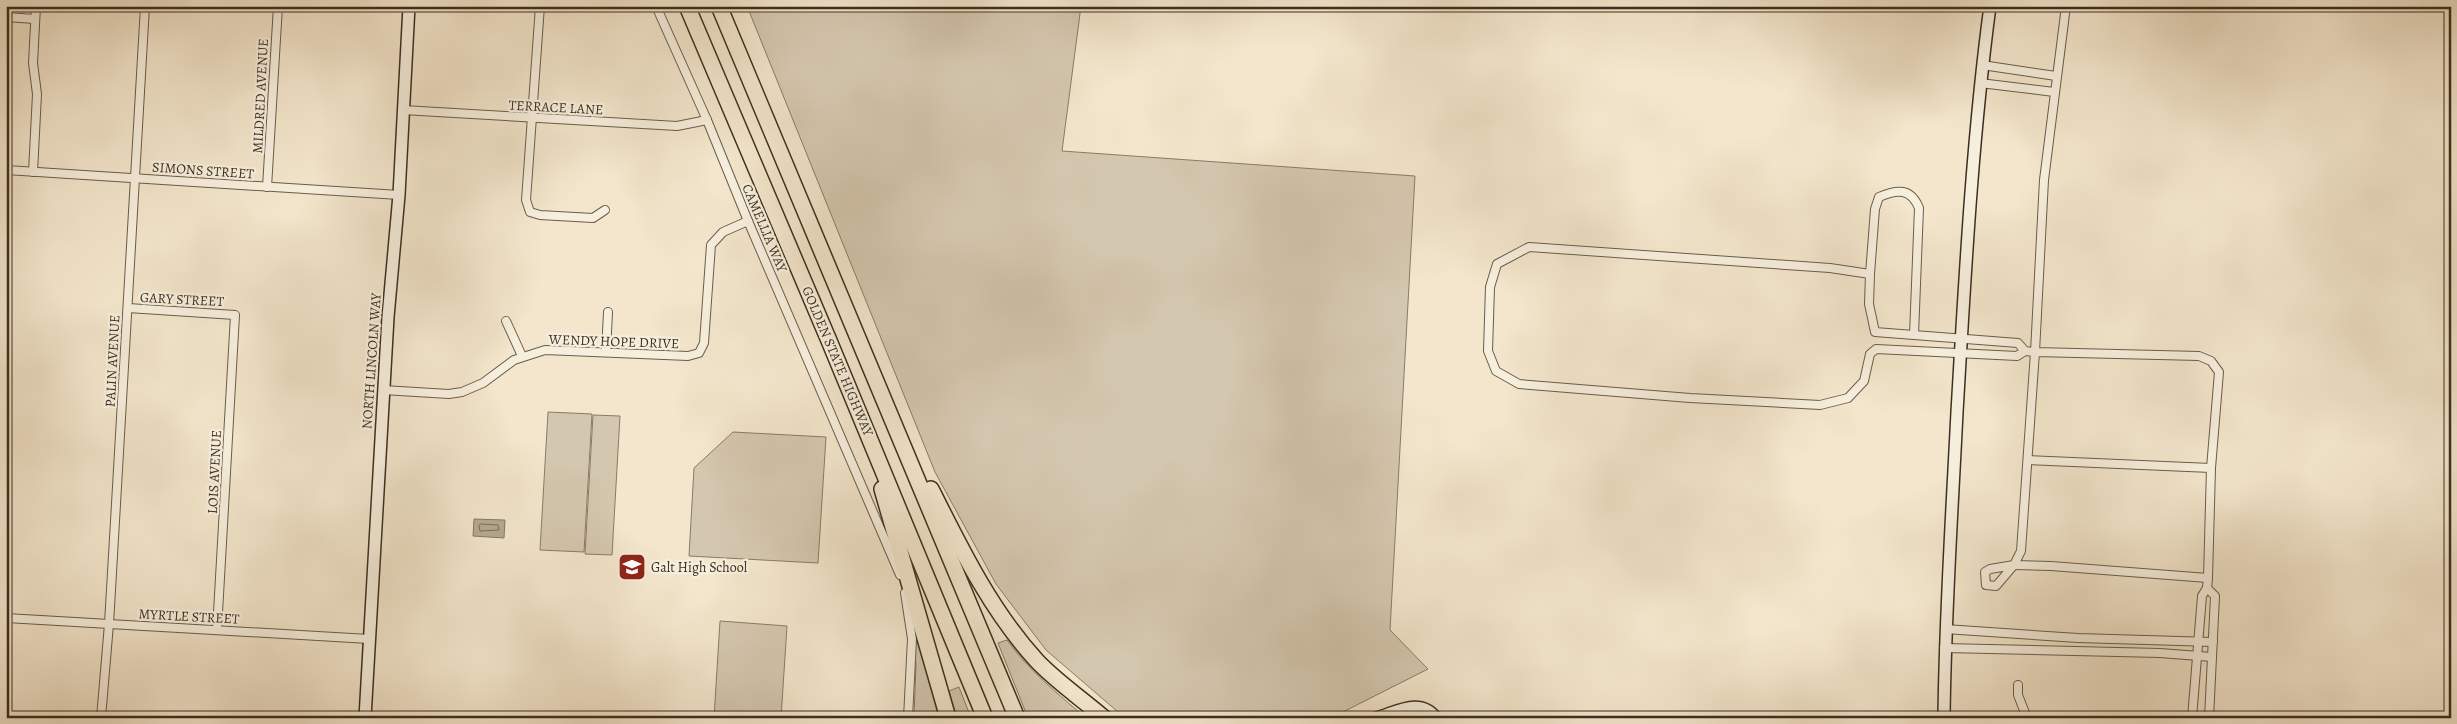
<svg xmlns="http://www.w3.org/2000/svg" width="2457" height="724" font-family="Alegreya,serif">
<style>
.green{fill:#d4c7af;stroke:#887b67}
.water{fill:#b5a891;stroke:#857863}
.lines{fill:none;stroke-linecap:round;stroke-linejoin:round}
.shore{stroke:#786c58;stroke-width:1}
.street-casing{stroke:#6a5d4a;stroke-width:10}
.secondary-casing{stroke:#3c2f1f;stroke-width:14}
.highway-casing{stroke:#3c2f1f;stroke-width:18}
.street{stroke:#f7efde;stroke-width:8}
.secondary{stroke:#f7efde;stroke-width:11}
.highway{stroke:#f3e6cc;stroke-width:15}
.labels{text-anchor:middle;stroke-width:4.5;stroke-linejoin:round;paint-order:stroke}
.street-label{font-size:14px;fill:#3c2f1f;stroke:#f7efde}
.poi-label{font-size:14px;fill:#3c2f1f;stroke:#f7efde;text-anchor:start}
</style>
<rect width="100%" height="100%" fill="#f3e6cc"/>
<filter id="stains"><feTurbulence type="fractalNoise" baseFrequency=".004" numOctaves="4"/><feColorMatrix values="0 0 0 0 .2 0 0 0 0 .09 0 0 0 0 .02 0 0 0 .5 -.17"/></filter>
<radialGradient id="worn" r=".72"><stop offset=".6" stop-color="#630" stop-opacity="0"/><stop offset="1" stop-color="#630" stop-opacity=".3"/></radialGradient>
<!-- green -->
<g class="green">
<polygon points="747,6 1081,6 1062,151 1415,176 1390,630 1428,669 1331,718 1125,718 1046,650 996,584 935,472"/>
<polygon points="548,412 592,414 584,552 540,550"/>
<polygon points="593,415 620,416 612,555 585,554"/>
<polygon points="733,432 826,437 818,563 689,556 694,468"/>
<polygon points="720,621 787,626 781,718 714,718"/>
<polygon points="913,623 939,718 914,718 916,664 911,624"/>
<path d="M 1007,640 C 1028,670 1057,693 1086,718 L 1028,718 L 998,643 Z"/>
<polygon points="959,687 971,718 957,718 949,691"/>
</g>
<!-- water -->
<polygon class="water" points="474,519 505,520 504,538 473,536"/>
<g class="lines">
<!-- shore -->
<polygon class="shore" points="481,524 498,525 499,530 480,531 479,526"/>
<defs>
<g id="street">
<polyline points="540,6 526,200 530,212 540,215 593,218 605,210"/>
<polyline points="656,6 707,120 748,221 900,575"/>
<polyline points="6,17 35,19"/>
<polyline points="1982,65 2056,76"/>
<polyline points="1980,83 2054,92"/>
<polyline points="403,110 677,126 707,120"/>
<polyline points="6,170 399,195"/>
<polyline points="33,172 37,94 33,63 36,6"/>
<polyline points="267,187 278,6"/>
<path d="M 1870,274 L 1875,209 L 1879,197 C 1897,189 1911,188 1919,208 L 1914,335"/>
<polyline points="128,308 235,315 217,630"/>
<polyline points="506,321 522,356"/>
<polyline points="2025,351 2018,343 1875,332 1869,304 1870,274 1830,268 1529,247 1497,264 1490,287 1488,351 1496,371 1519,384 1690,398 1820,405 1848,398 1864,381 1870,354 1876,349 2017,356 2025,351 2035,352 2199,356 2211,361 2219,372 2211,468 2208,578 2051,566 2014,565 2021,551 2035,352 2044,180 2066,6"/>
<polyline points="606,352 608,312"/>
<polyline points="383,390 449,394 462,392 483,383 514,360 545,350 688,356 699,353 704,343 711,245 723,232 748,221"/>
<polyline points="2028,460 2211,468"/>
<polygon points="2014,565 1996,586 1986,585 1985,572 1990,569"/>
<polyline points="2207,588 2215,596 2209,718"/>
<polyline points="905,593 912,639 908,718"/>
<polyline points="6,618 369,639"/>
<polyline points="1945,629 2078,638 2213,642"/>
<polyline points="1944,648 2160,653 2212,657"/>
<polyline points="2018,685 2018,695 2027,718"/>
<polyline points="101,718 109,624 145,6"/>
<polyline points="2192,718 2202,596 2207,588 2208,578"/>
</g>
<g id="secondary">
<polyline points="365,718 388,317 399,195 409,6"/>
<path d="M 1376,718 C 1397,712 1420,697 1436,718"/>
<path d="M 1944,718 C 1945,616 1952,514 1957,412 C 1965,277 1972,141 1990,6"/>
</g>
<g id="highway">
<polyline points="687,6 830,343 985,718"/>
<polyline points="719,6 1017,718"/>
<polyline points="882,489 948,718"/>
<path d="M 931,489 C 961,549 991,611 1037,661 C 1057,682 1082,699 1104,718"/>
</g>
</defs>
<!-- street casing -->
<use href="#street" class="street-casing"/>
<!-- secondary casing -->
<use href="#secondary" class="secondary-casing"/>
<!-- highway casing -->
<use href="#highway" class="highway-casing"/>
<!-- street -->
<use href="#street" class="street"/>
<!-- secondary -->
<use href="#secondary" class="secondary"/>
<!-- highway -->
<use href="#highway" class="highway"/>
</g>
<!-- icons -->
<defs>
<symbol id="school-square" viewBox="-11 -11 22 22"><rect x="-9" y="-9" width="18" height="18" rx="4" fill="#8f2418" stroke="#f7efde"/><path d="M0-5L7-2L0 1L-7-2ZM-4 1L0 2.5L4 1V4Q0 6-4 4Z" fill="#fff"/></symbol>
</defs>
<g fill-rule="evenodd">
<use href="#school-square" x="616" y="551" width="32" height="32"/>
</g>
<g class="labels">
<!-- street labels -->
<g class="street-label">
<text transform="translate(260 96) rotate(-87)" y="5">MILDRED AVENUE</text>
<text transform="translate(556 107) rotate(3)" y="5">TERRACE LANE</text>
<text transform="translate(203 170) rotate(4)" y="5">SIMONS STREET</text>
<text transform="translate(765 228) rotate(67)" y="5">CAMELLIA WAY</text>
<text transform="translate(182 299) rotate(3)" y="5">GARY STREET</text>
<text transform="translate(614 341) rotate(2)" y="5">WENDY HOPE DRIVE</text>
<text transform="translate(112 361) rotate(-87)" y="5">PALIN AVENUE</text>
<text transform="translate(371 361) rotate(-86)" y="5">NORTH LINCOLN WAY</text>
<text transform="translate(838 361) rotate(67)" y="5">GOLDEN STATE HIGHWAY</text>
<text transform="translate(214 472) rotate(-87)" y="5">LOIS AVENUE</text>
<text transform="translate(189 616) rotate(3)" y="5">MYRTLE STREET</text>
</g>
<!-- poi labels -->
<g class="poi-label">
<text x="651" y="572">Galt High School</text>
</g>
</g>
<!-- margin -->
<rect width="2457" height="724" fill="none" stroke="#f3e6cc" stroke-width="25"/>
<rect x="8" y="8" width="2442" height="709" fill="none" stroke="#3c2f1f" stroke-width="2.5"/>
<rect x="12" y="12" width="2432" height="699" fill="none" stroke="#3c2f1f"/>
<rect width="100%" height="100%" filter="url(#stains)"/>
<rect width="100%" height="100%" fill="url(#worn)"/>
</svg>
